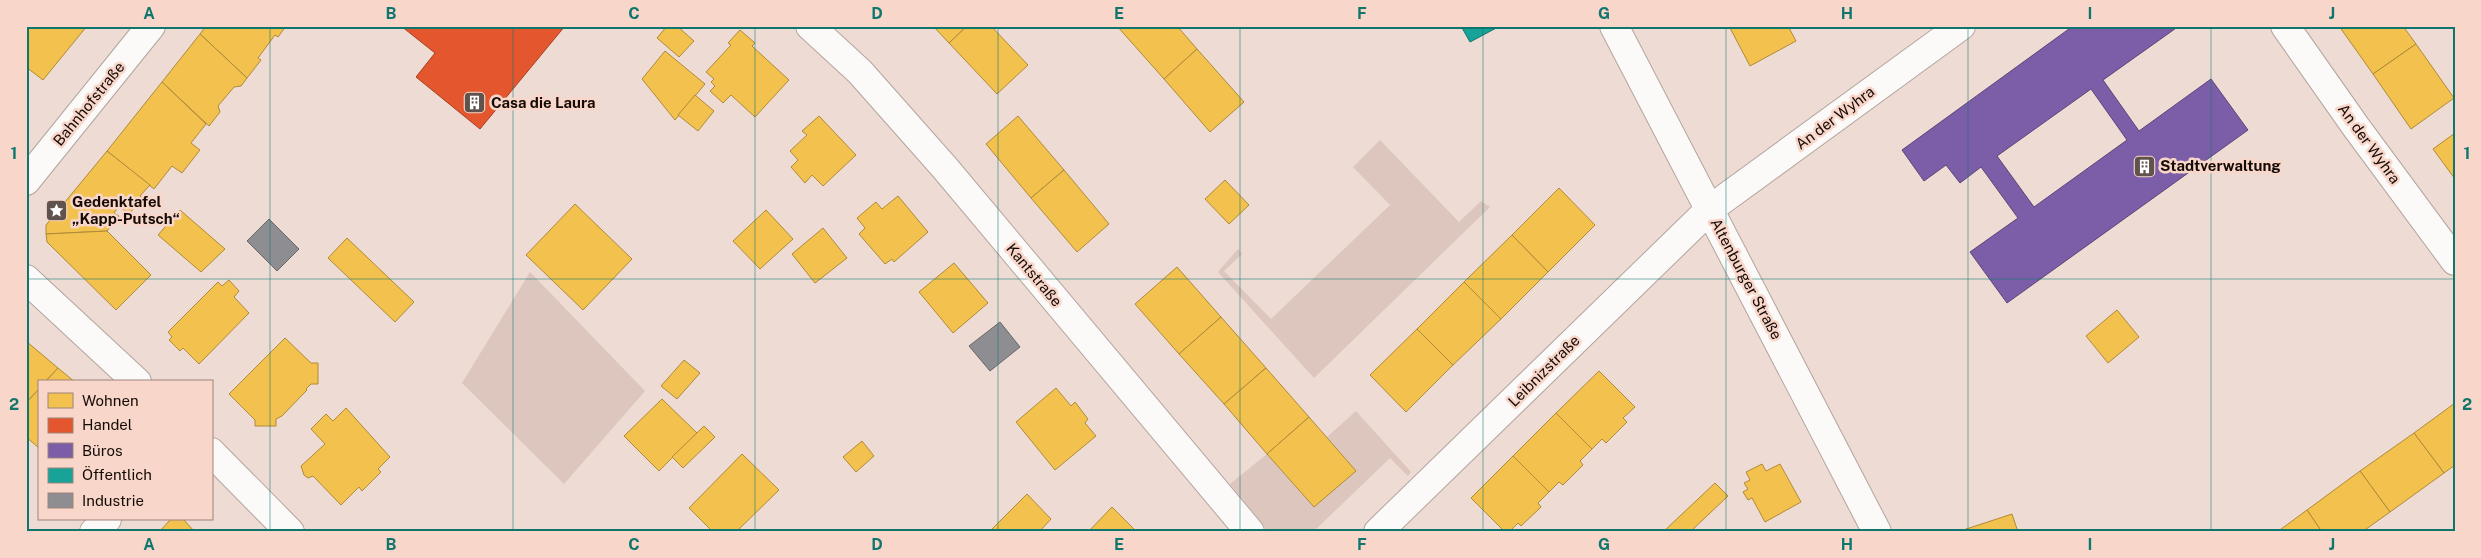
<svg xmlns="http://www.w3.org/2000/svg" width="2481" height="558" font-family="'Public Sans',sans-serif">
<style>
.green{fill:#dcc6bd}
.homes{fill:#f2c14e;stroke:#af8a38}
.shops{fill:#e4572e;stroke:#a64022}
.offices{fill:#7b5ea7;stroke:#5c4577;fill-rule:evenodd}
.public{fill:#17a398;stroke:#16756c}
.industry{fill:#8d8d92;stroke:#696668}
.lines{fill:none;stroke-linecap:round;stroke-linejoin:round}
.minor-casing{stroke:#b3a59f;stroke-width:30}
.minor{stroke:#fcfaf9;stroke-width:28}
.grid{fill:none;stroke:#0f766e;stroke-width:1;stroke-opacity:0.55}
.labels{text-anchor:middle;stroke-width:5;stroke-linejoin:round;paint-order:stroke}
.poi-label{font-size:15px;font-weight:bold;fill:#140a06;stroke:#f8d6c9;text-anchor:start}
.street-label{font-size:15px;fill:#140a06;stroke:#f8d6c9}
.neatline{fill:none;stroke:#0f766e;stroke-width:2}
.grid-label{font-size:16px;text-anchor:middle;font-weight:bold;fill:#0f766e}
</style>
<rect width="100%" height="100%" fill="#eedbd4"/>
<!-- green -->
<g class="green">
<polygon points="1380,140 1459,222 1481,201 1490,207 1314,378 1218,272 1238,249 1242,254 1224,271 1271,319 1390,205 1353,167"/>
<polygon points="530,272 645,391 564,484 462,383"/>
<polygon points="1356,411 1411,472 1408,476 1390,458 1313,532 1269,532 1230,484 1267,454 1314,507 1355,471 1327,437"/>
</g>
<!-- homes -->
<g class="homes">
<polygon points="26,26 87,26 43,80 26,67"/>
<polygon points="206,26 286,26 278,37 275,35 258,58 261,60 247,78 200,34"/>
<polygon points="667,26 677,26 694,41 679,57 657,38"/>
<polygon points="933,26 967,26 949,43"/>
<polygon points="967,26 991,26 1028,65 997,94 949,43"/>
<polygon points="1117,26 1177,26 1197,49 1164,79"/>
<polygon points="1729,26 1788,26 1796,41 1750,66"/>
<polygon points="2339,26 2403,26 2416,44 2373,74"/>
<polygon points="740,30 755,43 752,46 789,80 755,117 731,95 723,103 710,91 715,86 711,82 714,79 706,72 731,45 728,43"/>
<polygon points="200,34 247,78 241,86 234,87 218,106 220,112 209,126 162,82"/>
<polygon points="2416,44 2454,98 2411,129 2373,74"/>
<polygon points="1197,49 1244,102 1210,132 1164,79"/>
<polygon points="665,51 705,84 675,120 642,79"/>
<polygon points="162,82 206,124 191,143 200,150 182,173 172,166 154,189 107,151"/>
<polygon points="695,95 714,111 698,131 678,115"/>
<polygon points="819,116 856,155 823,186 812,175 805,183 791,167 798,160 790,151 807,135 802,131"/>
<polygon points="1018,116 1064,170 1031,198 986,144"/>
<polygon points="2455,133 2455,179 2433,149"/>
<polygon points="107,151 150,185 140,196 143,198 129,214 119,206 114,213 119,216 107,231 46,234 46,225"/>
<polygon points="1064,170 1109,224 1077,252 1031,198"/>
<polygon points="1225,180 1249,205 1229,224 1205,199"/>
<polygon points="1559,188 1595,225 1548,272 1512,235"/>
<polygon points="898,196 928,232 894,262 892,259 885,264 859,234 865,228 857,218 876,202 882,209"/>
<polygon points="575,204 632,259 583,310 526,255"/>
<polygon points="180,210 225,249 201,272 158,235"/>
<polygon points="766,210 793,239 760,269 733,241"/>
<polygon points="823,228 847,258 815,283 792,254"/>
<polygon points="107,231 151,275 116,310 47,242 46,234"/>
<polygon points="1512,235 1548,272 1501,319 1464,282"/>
<polygon points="347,238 414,302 395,322 328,258"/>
<polygon points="954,263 988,303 953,333 919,292"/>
<polygon points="1177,267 1221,317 1179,354 1135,304"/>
<polygon points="229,280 239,291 234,297 249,313 199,364 183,348 180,351 169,340 172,337 168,332 218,282 222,286"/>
<polygon points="1464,282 1501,319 1453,365 1417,329"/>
<polygon points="2117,310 2139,337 2108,363 2086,336"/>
<polygon points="1221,317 1266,368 1224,404 1179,354"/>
<polygon points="1417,329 1453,365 1406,412 1370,375"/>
<polygon points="285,338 311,363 318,363 318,384 311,384 306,389 307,390 282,416 276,419 276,426 255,426 255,420 229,394"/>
<polygon points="26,341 58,368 45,382 39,382 39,389 26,403"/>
<polygon points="684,360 700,373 677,399 661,386"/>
<polygon points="58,368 75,382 45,382"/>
<polygon points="1266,368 1309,417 1267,454 1224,404"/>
<polygon points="1599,371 1635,407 1623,418 1627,422 1606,443 1602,439 1592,449 1556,413"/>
<polygon points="1056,388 1071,406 1075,402 1088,419 1085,423 1096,436 1055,470 1016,422"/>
<polygon points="39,389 39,448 26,437 26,403"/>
<polygon points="662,399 697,433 659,471 624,436"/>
<polygon points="2455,403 2455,465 2444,473 2414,433"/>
<polygon points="346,408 390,457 378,469 381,472 362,491 359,487 341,505 313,476 308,478 304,475 301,466 325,444 311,429 326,414 333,421"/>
<polygon points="1556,413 1592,449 1580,461 1583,465 1563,485 1559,482 1549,492 1513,456"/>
<polygon points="1309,417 1356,471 1314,507 1267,454"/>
<polygon points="704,426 715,437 683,468 672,457"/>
<polygon points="2414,433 2444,473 2390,512 2360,471"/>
<polygon points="862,441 874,456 856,472 843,457"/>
<polygon points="742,454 779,490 736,532 713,532 689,508"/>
<polygon points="1513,456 1549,492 1538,503 1541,507 1521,526 1518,523 1509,532 1505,532 1471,498"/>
<polygon points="1762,464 1766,471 1780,464 1801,502 1765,522 1752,498 1748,500 1743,492 1748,489 1744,483 1750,480 1746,472"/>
<polygon points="2360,471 2390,512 2362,532 2322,532 2307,510"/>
<polygon points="1715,483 1728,496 1690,532 1663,532"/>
<polygon points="1027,494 1051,519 1039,532 989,532"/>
<polygon points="1112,507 1137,532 1088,532"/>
<polygon points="2307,510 2322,532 2277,532"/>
<polygon points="2012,514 2018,532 1957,532"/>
<polygon points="171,519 183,519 195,532 159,532"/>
</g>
<!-- shops -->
<polygon class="shops" points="401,26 565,26 480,129 416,77 435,53"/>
<!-- offices -->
<path class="offices" d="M 2073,26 L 2179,26 L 2103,80 L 2139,131 L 2211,79 L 2248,130 L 2007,303 L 1970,252 L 2018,218 L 1981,167 L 1960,183 L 1946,165 L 1924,181 L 1902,150 ZM 2091,89 L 2127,140 L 2034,207 L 1997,156 Z"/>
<!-- public -->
<polygon class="public" points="1461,26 1500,26 1470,42"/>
<!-- industry -->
<g class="industry">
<polygon points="269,219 299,249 277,271 247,241"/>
<polygon points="1000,322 1020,347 990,371 969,346"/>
</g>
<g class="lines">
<defs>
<g id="minor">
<polyline points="810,26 860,72 945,168 1250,532"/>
<polyline points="1614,26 1877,532"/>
<polyline points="2285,26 2356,127 2455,261"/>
<polyline points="26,181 151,26"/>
<polyline points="26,279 137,382"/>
<polyline points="211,452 290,532"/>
<polyline points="94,532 107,519"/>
<polyline points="1378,532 1710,209 1961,26"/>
</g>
</defs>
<!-- minor casing -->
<use href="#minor" class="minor-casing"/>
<!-- minor -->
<use href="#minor" class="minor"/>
</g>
<!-- grid -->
<path class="grid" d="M 270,26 L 270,532M 513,26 L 513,532M 755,26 L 755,532M 998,26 L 998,532M 1240,26 L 1240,532M 1483,26 L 1483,532M 1726,26 L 1726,532M 1968,26 L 1968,532M 2211,26 L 2211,532M 26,279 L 2455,279"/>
<!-- icons -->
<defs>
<symbol id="building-square" viewBox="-11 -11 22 22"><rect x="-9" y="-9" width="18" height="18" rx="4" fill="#60534e" stroke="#f8d6c9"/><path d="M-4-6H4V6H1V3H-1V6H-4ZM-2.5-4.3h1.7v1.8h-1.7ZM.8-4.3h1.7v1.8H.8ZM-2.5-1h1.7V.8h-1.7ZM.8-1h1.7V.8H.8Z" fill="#fff"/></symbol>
<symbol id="sight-square" viewBox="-11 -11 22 22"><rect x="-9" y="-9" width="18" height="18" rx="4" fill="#60534e" stroke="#f8d6c9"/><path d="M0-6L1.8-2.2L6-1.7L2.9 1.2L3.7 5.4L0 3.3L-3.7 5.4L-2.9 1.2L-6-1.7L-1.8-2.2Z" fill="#fff"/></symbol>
</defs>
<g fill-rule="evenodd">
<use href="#building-square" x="462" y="90" width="25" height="25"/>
<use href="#building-square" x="2132" y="154" width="25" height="25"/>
<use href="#sight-square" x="44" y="198" width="25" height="25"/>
</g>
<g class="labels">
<!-- poi labels -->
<g class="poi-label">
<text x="491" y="108">Casa die Laura</text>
<text x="2160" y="171">Stadtverwaltung</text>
<text x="72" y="207">Gedenktafel<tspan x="72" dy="17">„Kapp-Putsch“</tspan></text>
</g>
<!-- street labels -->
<g class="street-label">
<text transform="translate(89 104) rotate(-51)" y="5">Bahnhofstraße</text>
<text transform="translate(1835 118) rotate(-37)" y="5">An der Wyhra</text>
<text transform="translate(2369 144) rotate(54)" y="5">An der Wyhra</text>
<text transform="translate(1034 275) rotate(50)" y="5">Kantstraße</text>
<text transform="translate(1746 279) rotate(62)" y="5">Altenburger Straße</text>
<text transform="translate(1544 371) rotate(-45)" y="5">Leibnizstraße</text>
</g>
</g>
<!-- border -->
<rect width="2481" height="558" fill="none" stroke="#f8d6c9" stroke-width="55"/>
<!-- legend -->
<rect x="38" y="380" width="175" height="140" fill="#f8d6c9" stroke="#9d847b"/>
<rect x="48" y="393" width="25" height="15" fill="#f2c14e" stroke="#9d847b"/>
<text x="82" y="406" font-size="15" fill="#140a06">Wohnen</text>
<rect x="48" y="418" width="25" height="15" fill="#e4572e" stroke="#9d847b"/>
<text x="82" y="430" font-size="15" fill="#140a06">Handel</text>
<rect x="48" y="443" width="25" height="15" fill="#7b5ea7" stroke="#9d847b"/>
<text x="82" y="456" font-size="15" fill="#140a06">Büros</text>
<rect x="48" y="468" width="25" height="15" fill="#17a398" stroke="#9d847b"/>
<text x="82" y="480" font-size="15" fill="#140a06">Öffentlich</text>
<rect x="48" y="493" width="25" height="15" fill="#8d8d92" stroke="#9d847b"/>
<text x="82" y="506" font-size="15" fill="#140a06">Industrie</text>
<rect x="28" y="28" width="2426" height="502" class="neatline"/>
<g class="grid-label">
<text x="149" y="19">A</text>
<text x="391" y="19">B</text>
<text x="634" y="19">C</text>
<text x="877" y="19">D</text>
<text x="1119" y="19">E</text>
<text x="1362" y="19">F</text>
<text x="1604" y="19">G</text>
<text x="1847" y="19">H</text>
<text x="2090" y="19">I</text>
<text x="2332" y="19">J</text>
<text x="14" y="159">1</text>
<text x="2467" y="159">1</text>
<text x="14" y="410">2</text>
<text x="2467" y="410">2</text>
<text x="149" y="550">A</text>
<text x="391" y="550">B</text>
<text x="634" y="550">C</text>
<text x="877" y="550">D</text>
<text x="1119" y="550">E</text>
<text x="1362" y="550">F</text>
<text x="1604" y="550">G</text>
<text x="1847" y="550">H</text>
<text x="2090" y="550">I</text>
<text x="2332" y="550">J</text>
</g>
</svg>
